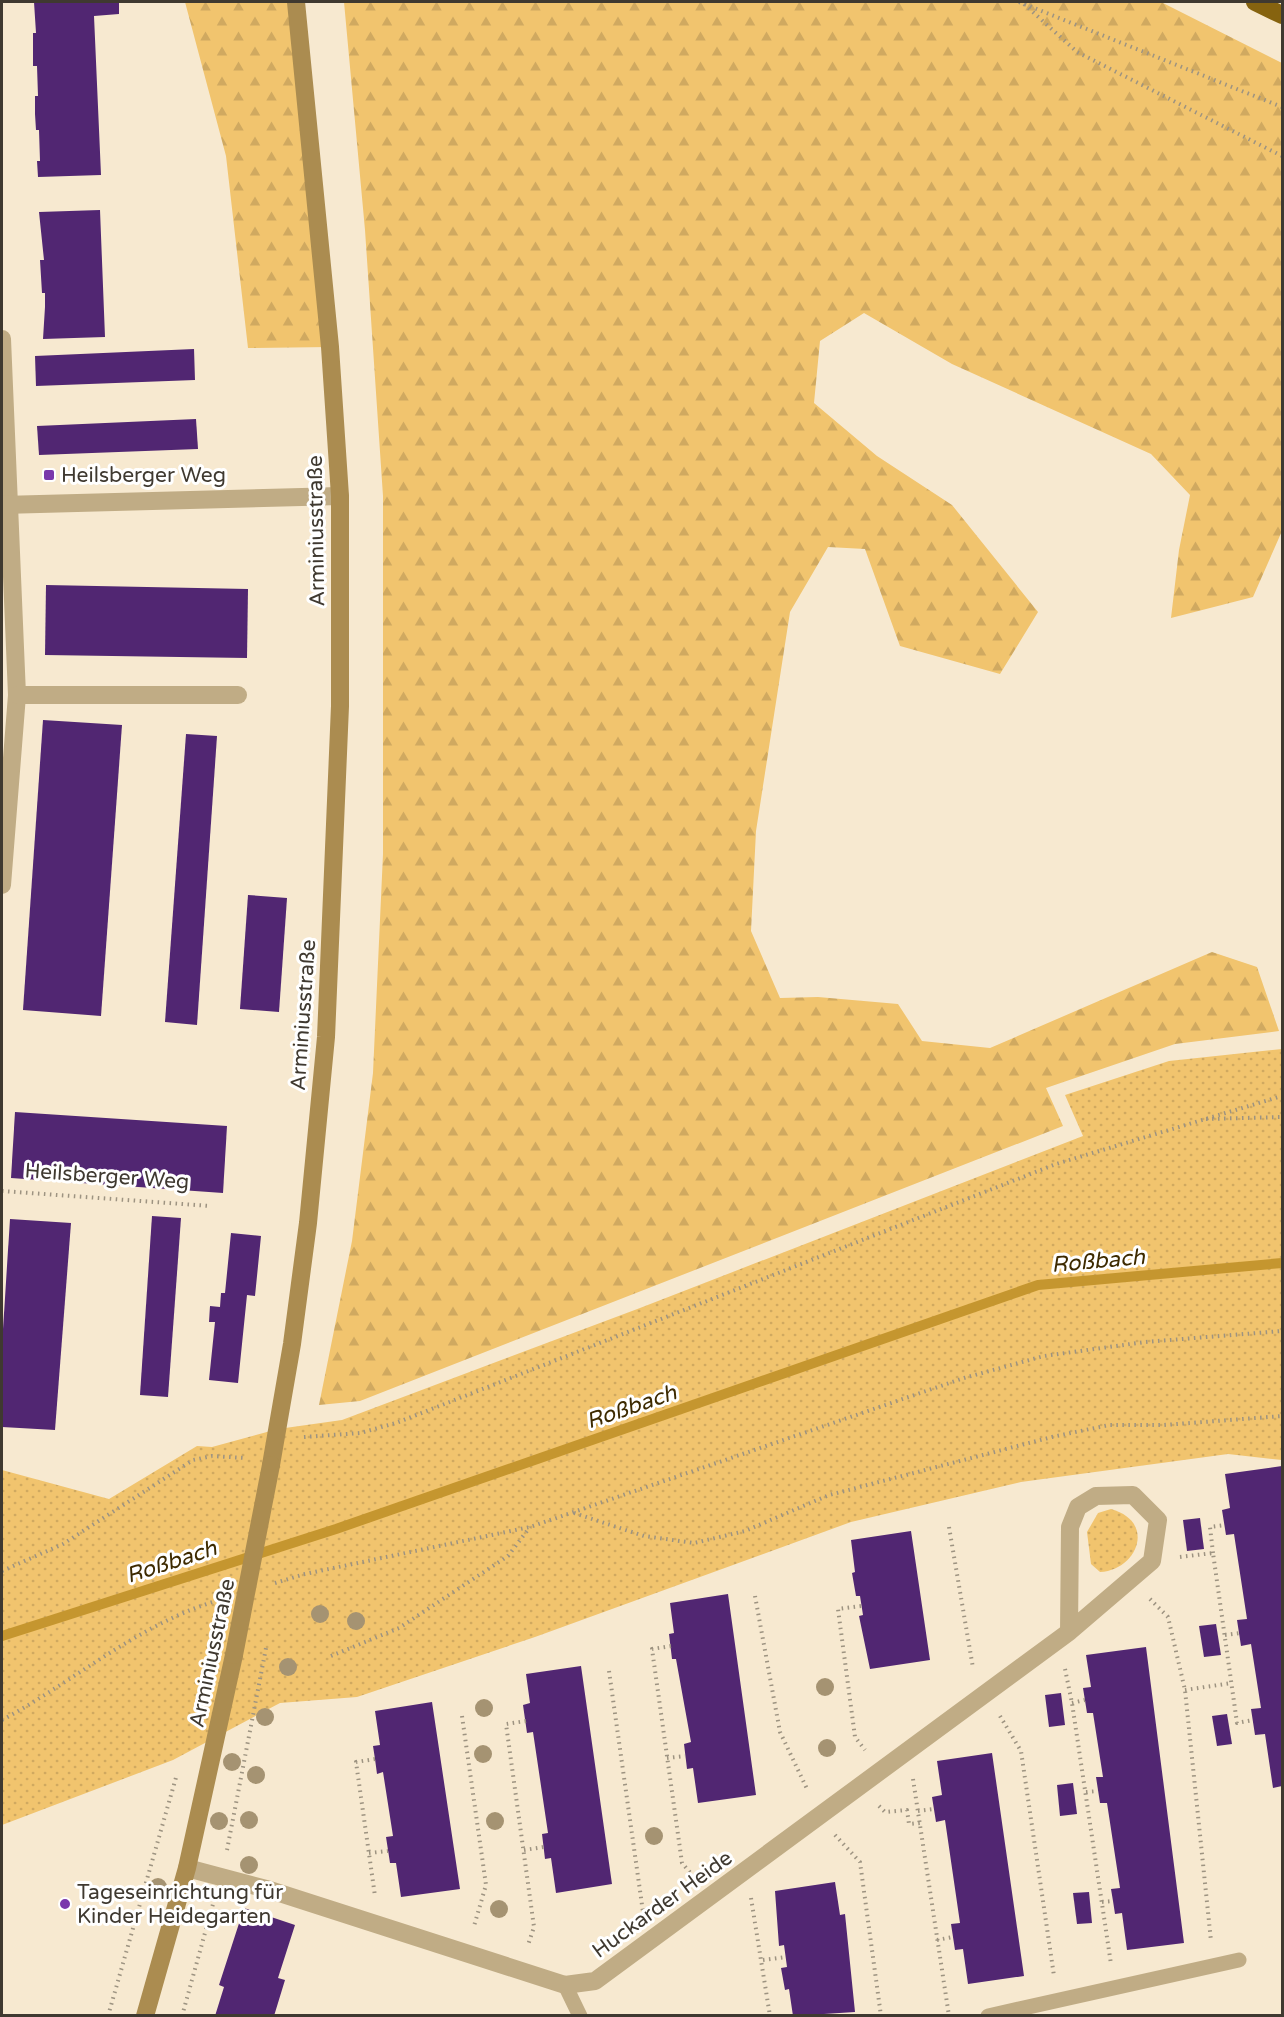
<svg xmlns="http://www.w3.org/2000/svg" width="1284" height="2017" font-family="'Varela Round',sans-serif">
<style>
.grass{fill:url(#grass-dots)}
.forest{fill:url(#forest-firs)}
.lines{fill:none;stroke-linecap:round;stroke-linejoin:round}
.stream{stroke:#c5962f;stroke-width:10}
.building{fill:#512672}
.path{stroke:#9d9381;stroke-width:4;stroke-dasharray:1.5 4.5;stroke-linecap:butt}
.lane{stroke:#c0ac85;stroke-width:15}
.street{stroke:#c0ac85;stroke-width:18}
.secondary{stroke:#ab8c50;stroke-width:18}
.highway{stroke:#86630f;stroke-width:18}
.secondary-bridge{stroke:#ab8c50;stroke-width:18}
.tree{fill:#a59372}
.poi-dot{fill:#7a37ab;stroke:#fff;stroke-width:2}
.labels{text-anchor:middle;stroke-width:6;stroke-linejoin:round;paint-order:stroke}
.poi-label{font-size:21px;fill:#3f3930;stroke:#fff;text-anchor:start}
.street-label{font-size:21px;fill:#3f3930;stroke:#fff}
.water-label{font-size:22px;font-style:italic;fill:#3d2a00;stroke:#fff}
</style>
<defs>
<pattern id="grass-dots" width="8" height="8" patternUnits="userSpaceOnUse" patternTransform="scale(1.5)"><rect width="8" height="8" fill="#f1c46e"/><path d="M2 2h.1M6 6h.1" fill="none" stroke="#d0a960" stroke-width="1.8" stroke-linecap="round"/></pattern>
<pattern id="forest-firs" width="22" height="20" patternUnits="userSpaceOnUse" patternTransform="scale(1.5)"><rect width="22" height="20" fill="#f1c46e"/><path d="M5 1l3.5 6h-7zM16 11l3.5 6h-7z" fill="#d0a960"/></pattern>
</defs>
<rect width="100%" height="100%" fill="#f7e9d0"/>
<!-- grass -->
<g class="grass">
<polygon points="1282,1049 1282,1460 1228,1454 1021,1482 851,1522 535,1637 357,1697 280,1703 173,1760 2,1825 2,1470 109,1499 197,1446 212,1447 278,1429 342,1420 640,1308 1083,1136 1065,1095 1169,1061"/>
<path d="M 1111,1509 C 1157,1522 1137,1570 1100,1572 L 1091,1564 L 1087,1532 L 1098,1513 Z"/>
</g>
<!-- forest -->
<g class="forest">
<polygon points="185,2 296,2 330,347 248,348 226,156"/>
<polygon points="344,2 1161,2 1282,63 1282,531 1253,597 1171,618 1179,550 1190,495 1151,454 952,364 864,313 820,341 814,403 877,456 952,505 1038,612 1000,674 900,646 865,549 828,547 790,612 756,831 751,931 780,998 818,997 898,1004 922,1041 990,1048 1212,952 1257,967 1279,1031 1175,1044 1046,1088 1063,1126 360,1401 319,1405 352,1241 373,1073 383,854 383,496 365,230"/>
</g>
<g class="lines">
<!-- stream -->
<polyline class="stream" points="2,1636 336,1529 1038,1285 1282,1263"/>
</g>
<!-- building -->
<g class="building">
<polygon points="34,2 119,2 119,14 94,16 101,175 38,177 37,161 40,161 39,130 36,130 35,114 35,96 38,96 37,66 33,66 33,33 36,33"/>
<polygon points="100,210 105,337 43,339 45,307 45,293 42,293 40,260 44,260 39,212"/>
<polygon points="194,349 195,380 36,386 35,356"/>
<polygon points="196,419 198,449 39,455 37,426"/>
<polygon points="46,585 248,589 247,658 45,655"/>
<polygon points="43,720 122,725 101,1016 23,1010"/>
<polygon points="186,734 217,736 197,1025 165,1022"/>
<polygon points="248,895 287,898 279,1012 240,1009"/>
<polygon points="15,1112 227,1126 223,1193 11,1178"/>
<polygon points="152,1216 181,1218 168,1397 140,1395"/>
<polygon points="10,1219 71,1223 55,1430 2,1427 2,1345"/>
<polygon points="231,1233 261,1236 255,1296 247,1295 238,1383 209,1380 215,1322 209,1322 210,1306 220,1307 221,1293 225,1293"/>
<polygon points="1282,1466 1282,1786 1273,1788 1265,1734 1255,1735 1251,1709 1261,1708 1251,1644 1241,1646 1237,1620 1247,1619 1234,1534 1226,1535 1222,1510 1230,1508 1225,1474"/>
<polygon points="1200,1518 1204,1549 1187,1551 1183,1520"/>
<polygon points="911,1531 930,1660 870,1669 859,1616 863,1615 860,1596 856,1596 852,1573 855,1572 851,1540"/>
<polygon points="728,1594 756,1795 698,1803 693,1768 687,1769 684,1744 691,1742 676,1659 672,1659 669,1634 674,1633 670,1603"/>
<polygon points="1216,1624 1221,1655 1204,1657 1199,1626"/>
<polygon points="1146,1647 1184,1943 1127,1950 1122,1913 1115,1914 1113,1901 1111,1889 1120,1888 1107,1803 1100,1803 1096,1777 1103,1777 1093,1713 1087,1713 1083,1688 1091,1687 1086,1655"/>
<polygon points="581,1666 612,1884 556,1893 551,1858 545,1859 542,1834 548,1833 533,1732 527,1733 523,1705 530,1703 526,1674"/>
<polygon points="1061,1693 1065,1725 1049,1727 1045,1695"/>
<polygon points="432,1702 460,1889 401,1897 396,1863 390,1863 386,1837 393,1836 383,1772 377,1774 375,1759 373,1746 380,1745 375,1711"/>
<polygon points="1227,1714 1232,1744 1217,1746 1212,1716"/>
<polygon points="992,1753 1024,1976 968,1984 963,1949 955,1950 951,1924 960,1923 945,1820 936,1822 932,1797 942,1795 937,1761"/>
<polygon points="1073,1783 1077,1814 1060,1816 1057,1785"/>
<polygon points="835,1882 840,1915 845,1914 855,2012 793,2016 789,1989 785,1990 781,1968 787,1967 784,1945 779,1946 775,1891"/>
<polygon points="1089,1892 1092,1923 1077,1924 1073,1893"/>
<polygon points="244,1908 295,1925 278,1978 285,1980 274,2016 215,2016 224,1987 219,1985"/>
</g>
<g class="lines">
<!-- path -->
<g class="path">
<polyline points="1019,2 1282,107"/>
<polyline points="1024,4 1077,52 1282,156"/>
<polyline points="1206,1119 1282,1117"/>
<polyline points="2,1191 210,1206"/>
<polyline points="304,1437 360,1433 396,1423 1056,1164 1282,1096"/>
<polyline points="574,1513 644,1536 694,1543 745,1531 829,1495 1052,1437 1109,1425 1164,1425 1282,1416"/>
<polyline points="949,1527 973,1668"/>
<polyline points="1213,1553 1210,1527 1225,1525"/>
<polyline points="1180,1557 1213,1553 1237,1723 1253,1720"/>
<polyline points="2,1571 63,1544 193,1460 212,1456 245,1458"/>
<polyline points="275,1583 305,1574 530,1527 964,1378 1044,1356 1145,1342 1282,1331"/>
<polyline points="755,1596 780,1732 808,1791"/>
<polyline points="1150,1599 1168,1617 1185,1690 1211,1941"/>
<polyline points="861,1606 838,1609 855,1737 865,1750"/>
<polyline points="1225,1635 1240,1633"/>
<polyline points="671,1646 652,1649 682,1863 693,1876"/>
<polyline points="331,1656 399,1628 508,1556 530,1527"/>
<polyline points="1065,1669 1072,1703 1111,1964"/>
<polyline points="609,1671 643,1912"/>
<polyline points="1185,1690 1232,1683"/>
<polyline points="1072,1703 1085,1700"/>
<polyline points="462,1716 486,1885 474,1926"/>
<polyline points="1000,1716 1021,1751 1054,1976"/>
<path d="M 2,1720 C 75,1681 138,1624 219,1600"/>
<polyline points="526,1721 506,1724 534,1927 528,1945"/>
<polyline points="667,1758 685,1756"/>
<polyline points="375,1759 356,1762 375,1896"/>
<polyline points="913,1779 949,2016"/>
<polyline points="1086,1792 1098,1791"/>
<polyline points="879,1806 885,1812 907,1810 909,1824 920,1823"/>
<polyline points="918,1811 934,1809"/>
<polyline points="835,1835 860,1862 881,2016"/>
<polyline points="227,1850 266,1648"/>
<polyline points="524,1850 544,1847"/>
<polyline points="369,1853 388,1851"/>
<polyline points="751,1898 770,2016"/>
<polyline points="1102,1902 1113,1901"/>
<polyline points="937,1940 953,1937"/>
<polyline points="763,1960 786,1957"/>
<polyline points="108,2016 177,1774"/>
<polyline points="182,2016 213,1904"/>
</g>
<!-- lane -->
<g class="lane">
<polyline points="565,1985 580,2016"/>
<polyline points="988,2016 1239,1960"/>
</g>
<!-- street -->
<g class="street">
<polyline points="2,339 17,695 2,885"/>
<polyline points="2,505 340,496"/>
<polyline points="17,695 238,695"/>
<polyline points="187,1868 270,1890 565,1985 595,1981 1069,1632 1152,1561 1158,1520 1133,1495 1096,1496 1078,1507 1070,1527 1069,1632"/>
</g>
<!-- secondary -->
<g class="secondary">
<polyline points="271,1465 292,1344 308,1223 326,1037 340,706 340,496 330,347 296,2"/>
<polyline points="145,2016 187,1868 234,1655"/>
</g>
<!-- highway -->
<polyline class="highway" points="1255,2 1282,15"/>
<!-- secondary-bridge -->
<polyline class="secondary-bridge" points="234,1655 271,1465"/>
</g>
<!-- trees -->
<g class="tree">
<circle cx="320" cy="1614" r="9"/>
<circle cx="356" cy="1621" r="9"/>
<circle cx="288" cy="1667" r="9"/>
<circle cx="825" cy="1687" r="9"/>
<circle cx="484" cy="1708" r="9"/>
<circle cx="265" cy="1717" r="9"/>
<circle cx="827" cy="1748" r="9"/>
<circle cx="483" cy="1754" r="9"/>
<circle cx="232" cy="1762" r="9"/>
<circle cx="256" cy="1775" r="9"/>
<circle cx="249" cy="1820" r="9"/>
<circle cx="219" cy="1821" r="9"/>
<circle cx="495" cy="1821" r="9"/>
<circle cx="654" cy="1836" r="9"/>
<circle cx="249" cy="1865" r="9"/>
<circle cx="158" cy="1887" r="9"/>
<circle cx="499" cy="1909" r="9"/>
</g>
<!-- markers -->
<g class="poi-dot">
<rect x="43" y="469" width="12" height="12" rx="3"/>
<circle cx="65" cy="1904" r="6"/>
</g>
<g class="labels">
<!-- poi labels -->
<g class="poi-label">
<text x="61" y="482">Heilsberger Weg</text>
<text x="77" y="1899">Tageseinrichtung für<tspan x="77" dy="24">Kinder Heidegarten</tspan></text>
</g>
<!-- street labels -->
<g class="street-label">
<text transform="translate(316 531) rotate(-91)" y="7">Arminiusstraße</text>
<text transform="translate(303 1015) rotate(-86)" y="7">Arminiusstraße</text>
<text transform="translate(107 1176) rotate(4)" y="7">Heilsberger Weg</text>
<text transform="translate(212 1653) rotate(-78)" y="7">Arminiusstraße</text>
<text transform="translate(662 1904) rotate(-36)" y="7">Huckarder Heide</text>
</g>
<!-- water labels -->
<g class="water-label">
<text transform="translate(1098 1260) rotate(-5)" y="8">Roßbach</text>
<text transform="translate(631 1406) rotate(-19)" y="8">Roßbach</text>
<text transform="translate(171 1561) rotate(-18)" y="8">Roßbach</text>
</g>
</g>
<!-- border -->
<rect width="1284" height="2017" fill="none" stroke="#3f3930" stroke-width="6"/>
</svg>
